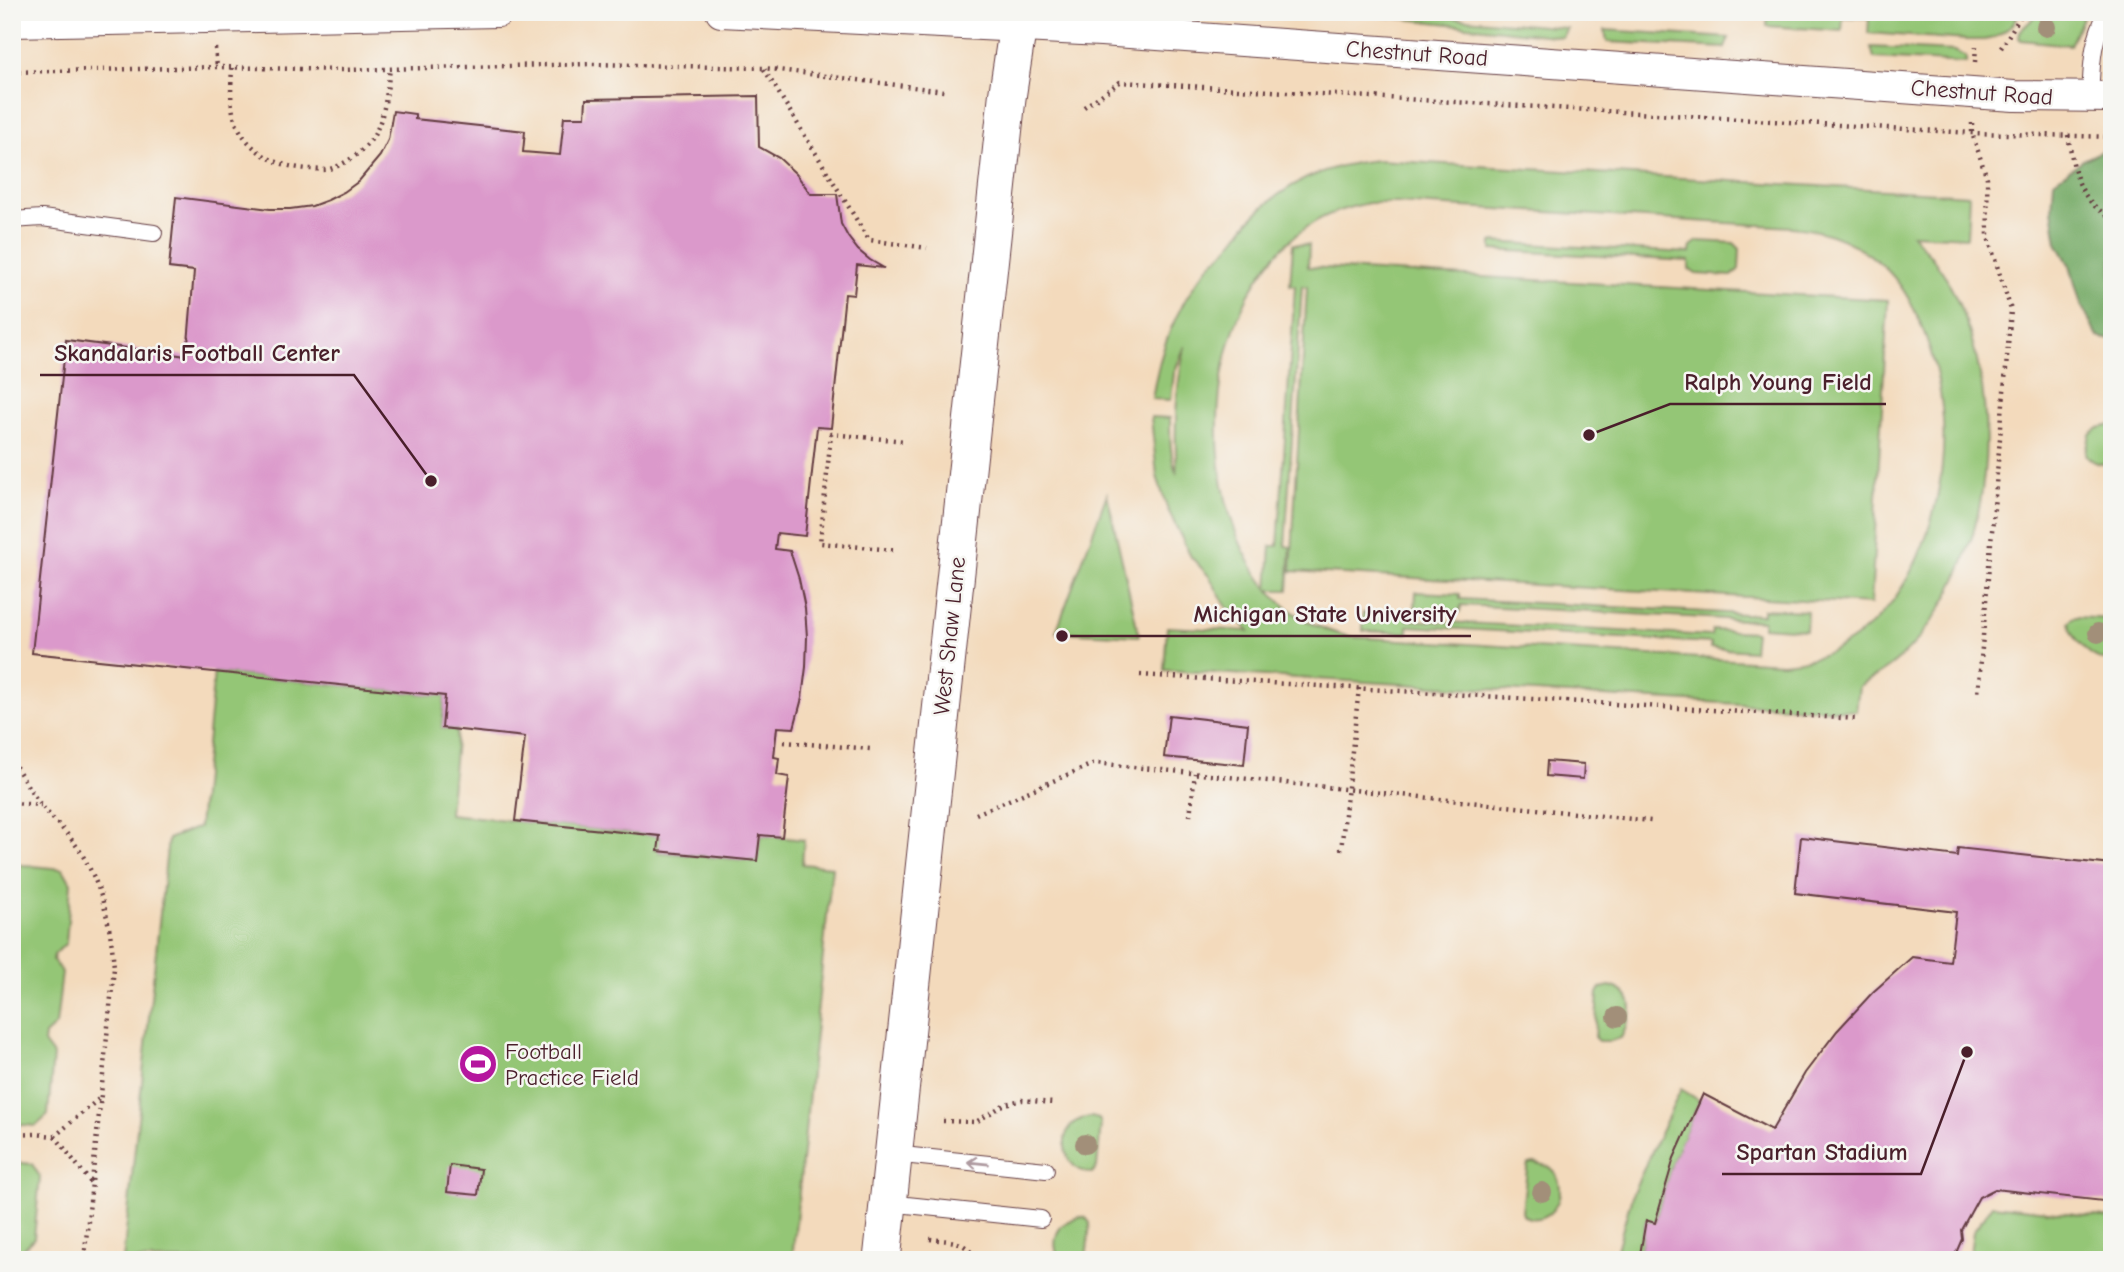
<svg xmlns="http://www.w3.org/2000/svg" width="2124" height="1272" font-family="'Comic Neue',sans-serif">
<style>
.green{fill:#94c676;stroke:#6f7250;stroke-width:2;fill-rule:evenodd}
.forest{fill:#77ab67;stroke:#606549;stroke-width:2}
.building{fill:#db99cb}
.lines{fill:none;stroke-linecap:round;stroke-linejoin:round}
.service-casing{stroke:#633b41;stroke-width:18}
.minor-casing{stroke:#633b41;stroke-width:32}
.tertiary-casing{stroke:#633b41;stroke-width:39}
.path{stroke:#633b41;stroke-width:4.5;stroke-dasharray:2 5;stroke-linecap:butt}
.service{stroke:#fff;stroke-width:16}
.minor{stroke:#fff;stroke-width:30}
.tertiary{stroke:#fff;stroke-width:37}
.tree{fill:#a28f79}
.oneway{stroke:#ae9aa0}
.labels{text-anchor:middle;stroke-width:5;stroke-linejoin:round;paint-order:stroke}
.street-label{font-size:23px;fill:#4a1f2b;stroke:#f6f6f2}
.poi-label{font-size:23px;fill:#4a1f2b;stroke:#f6f6f2;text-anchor:start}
.leader{fill:none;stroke:#4a1f2b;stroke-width:2.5}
.callout-dot{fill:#4a1f2b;stroke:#f6f6f2;stroke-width:2.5}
.callout-label{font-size:24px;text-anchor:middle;font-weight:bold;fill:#4a1f2b;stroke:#f6f6f2;stroke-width:5;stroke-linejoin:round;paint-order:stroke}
</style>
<rect width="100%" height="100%" fill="#f6f6f2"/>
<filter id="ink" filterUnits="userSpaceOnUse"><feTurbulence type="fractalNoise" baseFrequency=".0143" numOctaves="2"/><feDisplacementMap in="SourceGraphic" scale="14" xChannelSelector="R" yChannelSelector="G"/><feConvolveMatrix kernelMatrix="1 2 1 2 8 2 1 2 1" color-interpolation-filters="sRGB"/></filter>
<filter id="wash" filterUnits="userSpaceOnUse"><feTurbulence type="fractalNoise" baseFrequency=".00686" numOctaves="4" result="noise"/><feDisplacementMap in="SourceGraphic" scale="28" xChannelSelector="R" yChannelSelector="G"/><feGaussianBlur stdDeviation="1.57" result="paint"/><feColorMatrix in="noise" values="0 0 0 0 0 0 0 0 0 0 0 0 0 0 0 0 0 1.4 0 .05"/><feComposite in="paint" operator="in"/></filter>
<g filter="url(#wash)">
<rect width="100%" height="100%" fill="#f3dabc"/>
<!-- green -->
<g class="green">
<polygon points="1371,12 1388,12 1567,28 1562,37 1370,15"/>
<polygon points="1768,12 2020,12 2014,23 2006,30 1994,38 1984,40 1967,40 1868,33 1869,18 1843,17 1842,31 1767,26"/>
<polygon points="2040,12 2086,12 2070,45 2021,40 2019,38 2020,31"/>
<polygon points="1605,30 1729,38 1725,48 1607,42"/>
<polygon points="1871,47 1955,51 1966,57 1966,63 1874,58"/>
<path d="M 1378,160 L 1969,195 L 1967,237 L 1912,234 C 1924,248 1936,261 1945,276 C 2010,391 1999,566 1899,659 C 1887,670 1873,678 1859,686 L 1856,711 L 1164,670 L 1167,627 L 1249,631 L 1226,606 L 1209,576 L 1191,557 L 1167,508 L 1157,476 L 1151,417 L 1170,418 C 1170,436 1170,458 1177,474 C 1174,430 1175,389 1185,346 L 1174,373 L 1171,400 L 1152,399 C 1160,348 1175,309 1207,268 C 1214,259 1224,254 1230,245 C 1237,237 1243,228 1250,220 C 1284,183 1329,164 1378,160 ZM 1369,203 L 1397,203 L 1792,227 C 1826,230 1857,242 1882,265 C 1901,282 1913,304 1922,327 C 1934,357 1941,388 1943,420 C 1949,520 1898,657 1782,663 L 1351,637 C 1319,630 1290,615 1269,590 L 1288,590 L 1291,547 L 1285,546 L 1302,286 L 1307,287 L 1291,571 L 1871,604 L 1888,300 L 1308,267 L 1309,245 L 1293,244 L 1290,285 L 1295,286 L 1278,546 L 1271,546 L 1268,589 C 1189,493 1203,291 1313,223 C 1330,212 1349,207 1369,203 Z"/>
<polygon points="1698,241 1734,243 1740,249 1739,269 1732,276 1696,274 1689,269 1689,261 1492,250 1492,242 1690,253 1691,246"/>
<path d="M 2112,425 L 2112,465 C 2101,464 2092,464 2086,454 L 2090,434 L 2099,428 Z"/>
<polygon points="1107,494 1139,636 1056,632"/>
<polygon points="1416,592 1460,594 1460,599 1763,615 1763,609 1807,611 1806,630 1763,627 1763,621 1461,605 1460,612 1415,609"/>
<polygon points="1363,613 1407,615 1408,620 1711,636 1712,630 1755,632 1753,651 1711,648 1711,643 1408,626 1408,633 1363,631"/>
<path d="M 2076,617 L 2112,619 L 2112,660 C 2093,663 2072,639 2069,622 L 2072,618 Z"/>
<polygon points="214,672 445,696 442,728 457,730 449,814 660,836 659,852 757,861 760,835 804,840 802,864 832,867 792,1260 123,1260 168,839 199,827"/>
<polygon points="12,864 63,869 71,883 66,943 54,955 53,960 62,972 56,1025 45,1035 44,1043 53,1055 48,1115 36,1126 12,1124"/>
<path d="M 1610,986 C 1640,994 1632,1017 1621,1038 L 1610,1041 L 1598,1041 L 1595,1038 L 1598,993 L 1601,988 Z"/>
<polygon points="1681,1089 1700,1101 1674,1158 1655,1223 1646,1221 1639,1259 1616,1253 1633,1192"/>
<path d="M 1091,1117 L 1099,1119 L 1101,1124 L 1097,1167 L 1092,1173 C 1063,1173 1055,1130 1079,1120 C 1083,1118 1087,1118 1091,1117 Z"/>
<polygon points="12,1162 32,1164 40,1177 34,1238 23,1249 22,1254 26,1260 12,1260"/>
<path d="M 1534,1163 C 1541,1164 1549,1165 1554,1172 C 1570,1192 1552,1228 1524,1216 L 1522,1211 L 1527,1169 L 1528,1164 Z"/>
<polygon points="1992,1205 2112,1218 2112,1260 1969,1260 1973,1232"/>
<path d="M 1080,1217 L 1086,1218 L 1090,1223 L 1086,1260 L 1059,1260 C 1050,1239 1057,1222 1080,1217 Z"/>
</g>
<!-- forest -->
<polygon class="forest" points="2108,148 2112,148 2112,340 2098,337 2081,305 2070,266 2057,243 2052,210 2054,181 2083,160"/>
<g id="blocks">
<!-- building -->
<g class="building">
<polygon points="758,96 759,147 779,158 796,174 811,194 837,194 841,224 848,237 858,250 870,260 884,268 857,265 854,295 845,294 831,428 817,427 805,536 777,533 775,549 790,551 799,579 805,608 807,637 806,667 802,698 794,728 777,727 774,757 779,758 777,775 789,777 782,837 760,835 757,861 658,851 660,836 515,821 525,737 442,728 445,696 32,653 66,340 187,356 194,271 169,268 176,197 270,209 290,209 312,206 328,200 344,192 359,181 380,156 388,140 393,111 415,114 415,119 525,131 523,152 560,155 564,117 585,117 586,99"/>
<polygon points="1169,715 1248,724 1244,765 1164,757"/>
<polygon points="1547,761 1584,764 1583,779 1546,776"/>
<polygon points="1801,837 1957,856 1958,848 2112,865 2112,1202 1995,1189 1979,1197 1961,1230 1962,1239 1953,1260 1639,1260 1646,1220 1655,1223 1674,1158 1703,1094 1772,1130 1805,1073 1837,1031 1873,992 1912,957 1950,962 1956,912 1795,893"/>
<polygon points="450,1165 481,1169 478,1195 447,1192"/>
</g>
</g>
</g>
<g filter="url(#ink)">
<use href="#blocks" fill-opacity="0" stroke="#633b41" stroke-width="2"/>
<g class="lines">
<defs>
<g id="service">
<path d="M 2090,98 C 2092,65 2091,42 2107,12"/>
<polyline points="12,220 42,218 154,233"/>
<polyline points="893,1154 1046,1170"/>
<polyline points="888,1203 1041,1219"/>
</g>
<g id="minor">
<polyline points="721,12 1101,31 2014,96 2112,97"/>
<polyline points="12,22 498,12"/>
</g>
<polyline id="tertiary" points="882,1260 1007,98 1020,12"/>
</defs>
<!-- service casing -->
<use href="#service" class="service-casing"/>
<!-- minor casing -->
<use href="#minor" class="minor-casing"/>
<!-- tertiary casing -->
<use href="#tertiary" class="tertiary-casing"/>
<!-- path -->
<g class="path">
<polyline points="215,48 217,67"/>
<polyline points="2001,48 2023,12"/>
<polyline points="1975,62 1976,45"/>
<path d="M 232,68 C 231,87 229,109 238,127 C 252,154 279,167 309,169 C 316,169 324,171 330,169 C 346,164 364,151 373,137 C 385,117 387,91 390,68"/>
<polyline points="764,69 869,240 927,248"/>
<polyline points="12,72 217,67 342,70 592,64 763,68 944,91"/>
<polyline points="1084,107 1120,82 1972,133 2112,137"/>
<polyline points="1972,123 1972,133 1987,178 1988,237 2011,310 1978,694"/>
<path d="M 2068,135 C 2074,171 2077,200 2112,218"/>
<polyline points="893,550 820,543 831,434 905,441"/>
<polyline points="1140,675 1858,719"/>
<polyline points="784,742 871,749"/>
<path d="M 12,761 C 22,775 30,792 42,806 C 54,821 69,834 80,851 C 103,888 111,926 114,968 L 84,1260"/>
<polyline points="12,803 41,805"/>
<polyline points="976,814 1095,763 1651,821"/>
<polyline points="1190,816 1195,773"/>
<polyline points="1341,850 1359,688"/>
<polyline points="943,1121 976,1122 1005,1104 1022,1100 1053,1103"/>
<polyline points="12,1135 35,1134 55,1136 101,1097"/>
<polyline points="55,1136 91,1183"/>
<path d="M 930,1239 C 956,1242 961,1239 978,1260"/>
</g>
<!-- service -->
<use href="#service" class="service"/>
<!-- minor -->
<use href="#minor" class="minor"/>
<!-- tertiary -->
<use href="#tertiary" class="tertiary"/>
</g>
<!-- trees -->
<g class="tree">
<circle cx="2046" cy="27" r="10"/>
<circle cx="2098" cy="633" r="10"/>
<circle cx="1617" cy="1017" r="10"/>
<circle cx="1085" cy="1144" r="10"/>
<circle cx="1542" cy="1192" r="10"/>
</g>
<!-- one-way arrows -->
<defs><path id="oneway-shaft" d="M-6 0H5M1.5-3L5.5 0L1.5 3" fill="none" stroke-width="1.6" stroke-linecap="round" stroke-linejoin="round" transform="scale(1.75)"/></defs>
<use class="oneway" href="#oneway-shaft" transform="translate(978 1163) rotate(-174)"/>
</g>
<!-- icons -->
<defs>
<symbol id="stadium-disc" viewBox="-11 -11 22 22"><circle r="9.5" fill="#b5179e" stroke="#f6f6f2"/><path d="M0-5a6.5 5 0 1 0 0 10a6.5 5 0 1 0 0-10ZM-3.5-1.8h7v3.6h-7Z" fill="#fff"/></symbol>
</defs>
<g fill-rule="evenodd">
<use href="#stadium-disc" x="456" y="1042" width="44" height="44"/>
</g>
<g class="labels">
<!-- street labels -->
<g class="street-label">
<text transform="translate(1417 53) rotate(4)" y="8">Chestnut Road</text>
<text transform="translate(1982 92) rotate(4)" y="8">Chestnut Road</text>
<text transform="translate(949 636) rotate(-84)" y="8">West Shaw Lane</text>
</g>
<!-- poi labels -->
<g class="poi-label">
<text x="505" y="1059">Football<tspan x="505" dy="26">Practice Field</tspan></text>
</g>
</g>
<!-- callouts -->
<path class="leader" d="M431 481L354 375H40M1589 435L1670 404H1886M1062 636L1180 636H1471M1967 1052L1921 1174H1722"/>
<g class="callout-dot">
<circle cx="431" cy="481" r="7"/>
<circle cx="1589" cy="435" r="7"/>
<circle cx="1062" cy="636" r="7"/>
<circle cx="1967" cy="1052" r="7"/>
</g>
<g class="callout-label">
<text x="197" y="361">Skandalaris Football Center</text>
<text x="1778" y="390">Ralph Young Field</text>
<text x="1325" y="622">Michigan State University</text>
<text x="1822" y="1160">Spartan Stadium</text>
</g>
<!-- margin -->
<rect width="2124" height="1272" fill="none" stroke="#f6f6f2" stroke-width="42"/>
</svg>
